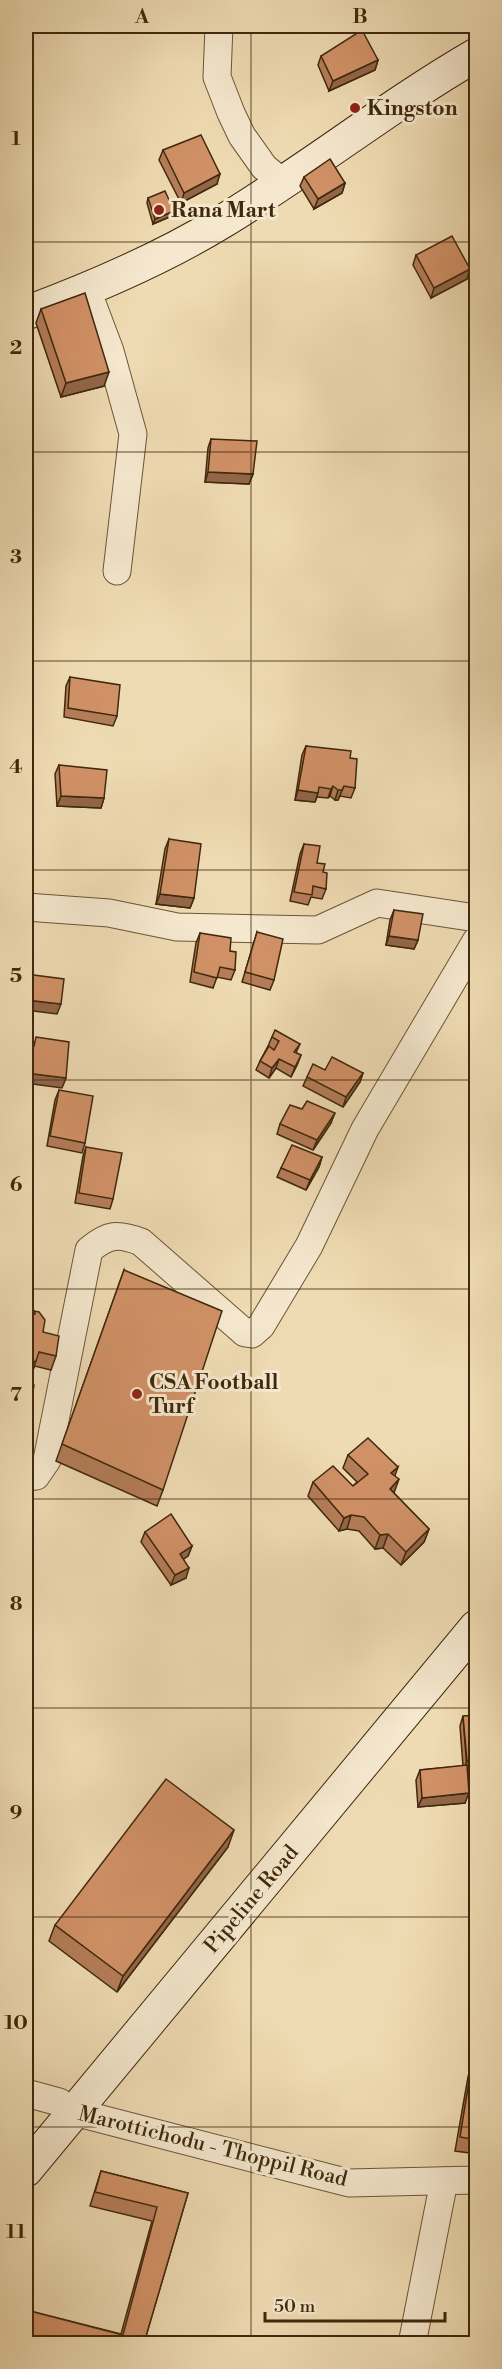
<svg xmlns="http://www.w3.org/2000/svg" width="502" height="2369" font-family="'Libre Bodoni',serif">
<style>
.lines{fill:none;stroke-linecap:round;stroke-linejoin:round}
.street-casing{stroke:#6b5536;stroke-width:29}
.secondary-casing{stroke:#3f280c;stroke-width:35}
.street{stroke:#f5e8ce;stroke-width:27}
.secondary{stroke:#f5e8ce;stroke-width:33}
.wall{fill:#b47d59;stroke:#3f280c;stroke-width:1.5}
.shaded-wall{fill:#926648;stroke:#3f280c;stroke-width:1.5}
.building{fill:#d19167;stroke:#3f280c;stroke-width:1.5}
.grid{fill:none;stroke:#3f280c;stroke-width:1.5;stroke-opacity:0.55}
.poi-dot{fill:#8f2418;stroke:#f5e8ce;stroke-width:2}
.labels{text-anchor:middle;stroke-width:6;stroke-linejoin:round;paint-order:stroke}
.poi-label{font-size:21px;font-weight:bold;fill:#3f280c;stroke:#f5e8ce;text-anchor:start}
.street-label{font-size:21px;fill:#3f280c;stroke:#f5e8ce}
.neatline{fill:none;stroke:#3f280c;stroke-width:2}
.grid-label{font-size:20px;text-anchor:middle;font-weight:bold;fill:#3f280c}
</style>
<rect width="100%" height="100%" fill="#efdbb3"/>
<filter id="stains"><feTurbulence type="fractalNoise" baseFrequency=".00333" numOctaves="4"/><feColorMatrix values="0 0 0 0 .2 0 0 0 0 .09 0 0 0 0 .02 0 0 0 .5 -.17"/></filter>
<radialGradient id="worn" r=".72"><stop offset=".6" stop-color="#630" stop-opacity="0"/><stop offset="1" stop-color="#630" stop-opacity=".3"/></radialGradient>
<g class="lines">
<defs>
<g id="street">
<polyline points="219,26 217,77 231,113 242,136 264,167 282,182"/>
<polyline points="87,290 110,351 133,434 117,571"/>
<polyline points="26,907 109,913 177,927 318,930 377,903 476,918"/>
<path d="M 26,1477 L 36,1476 L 47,1460 L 89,1250 C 108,1234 118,1233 141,1242 L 245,1333 L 252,1334 L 261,1326 L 309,1246 L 365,1129 L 476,941"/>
<polyline points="26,2093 59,2102 74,2112 349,2183 476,2180"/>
<polyline points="412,2344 444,2181"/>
</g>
<g id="secondary">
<path d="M 26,313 C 93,288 159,260 220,223 C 308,170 388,106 476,55"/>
<polyline points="26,2170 476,1627"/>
</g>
</defs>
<!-- street casing -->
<use href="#street" class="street-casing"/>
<!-- secondary casing -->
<use href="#secondary" class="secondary-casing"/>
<!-- street -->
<use href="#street" class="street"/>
<!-- secondary -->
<use href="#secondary" class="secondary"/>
</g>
<!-- wall -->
<g class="wall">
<polygon points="321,56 378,60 375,70 329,91 318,65"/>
<polygon points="163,150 217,184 181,203 159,160"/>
<polygon points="304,177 345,183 342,193 314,209 300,186"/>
<polygon points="148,198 174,211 172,216 153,224 147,203"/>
<polygon points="416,255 467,279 431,298 413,265"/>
<polygon points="41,309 104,386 61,397 36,323"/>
<polygon points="211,439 253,474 249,484 205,482 208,448"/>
<polygon points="70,677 117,716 113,726 64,717 66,686"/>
<polygon points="306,746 350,758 355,788 351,798 340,796 338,800 335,800 330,796 328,798 317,797 315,802 295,800 302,755"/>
<polygon points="59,765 104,798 101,808 57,806 55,774"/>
<polygon points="169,839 194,898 190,908 156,904 165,849"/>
<polygon points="304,844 323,872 326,889 322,899 311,897 308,905 290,901 300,854"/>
<polygon points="394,910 418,940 414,949 386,945 390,920"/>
<polygon points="257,932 274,980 270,990 242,982"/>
<polygon points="200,933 230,951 235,970 231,980 217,977 213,988 190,982 196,943"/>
<polygon points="272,1037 300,1044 296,1053 301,1055 297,1065 291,1077 276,1068 269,1078 256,1070 260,1061 268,1046"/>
<polygon points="325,1070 363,1073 360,1082 343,1107 303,1086 307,1077"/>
<polygon points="59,1090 85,1143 82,1153 47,1146 55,1100"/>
<polygon points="331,1123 313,1150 277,1134 280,1124"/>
<polygon points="86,1147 113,1199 110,1209 75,1203 83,1156"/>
<polygon points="322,1157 319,1167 306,1190 277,1177 281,1168"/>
<polygon points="124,1270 163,1490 157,1506 56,1461"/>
<polygon points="34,1311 43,1332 56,1356 51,1370 35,1366 31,1374 26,1376 26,1312 33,1314"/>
<polygon points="348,1455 395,1476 394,1493 429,1529 424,1542 401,1565 383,1548 375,1549 359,1531 347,1529 339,1531 308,1496 313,1482 353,1486 357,1482 343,1468"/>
<polygon points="145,1532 192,1546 188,1556 183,1559 186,1578 171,1585 141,1542"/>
<polygon points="463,1716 467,1770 465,1803 418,1807 416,1780 420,1770 463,1766 460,1726"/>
<polygon points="228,1847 117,1992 49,1941 55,1925"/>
<polygon points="472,2063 477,2064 477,2154 455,2151 468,2077"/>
<polygon points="101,2171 188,2193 144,2343 26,2343 26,2310 121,2334 152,2221 90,2206"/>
</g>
<!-- shaded-wall -->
<g class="shaded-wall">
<polygon points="378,60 375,70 329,91 333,81"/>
<polygon points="220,174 217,184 181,203 184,193"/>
<polygon points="345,183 342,193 314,209 318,199"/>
<polygon points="174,211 172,216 153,224 155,219"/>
<polygon points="26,250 30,250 26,262"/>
<polygon points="470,269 467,279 431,298 434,288"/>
<polygon points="109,372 104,386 61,397 66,383"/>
<polygon points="208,472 253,474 249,484 205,482"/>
<polygon points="333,786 330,796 328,798 331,789"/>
<polygon points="344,786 338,800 335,800 338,790"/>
<polygon points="298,790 318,793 315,802 295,800"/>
<polygon points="61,796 104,798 101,808 57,806"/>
<polygon points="160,894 194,898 190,908 156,904"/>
<polygon points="389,936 418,940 414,949 386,945"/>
<polygon points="26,1000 61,1004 57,1014 26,1010"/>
<polygon points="301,1055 297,1065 291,1077 295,1067"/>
<polygon points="279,1059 276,1068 269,1078 272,1068"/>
<polygon points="26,1073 66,1078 62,1088 26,1083"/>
<polygon points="363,1073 360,1082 343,1107 346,1097"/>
<polygon points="335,1113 331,1123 313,1150 317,1140"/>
<polygon points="322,1157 319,1167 306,1190 310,1180"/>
<polygon points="36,1361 31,1374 26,1376 26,1364"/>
<polygon points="398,1467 393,1481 391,1473"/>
<polygon points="399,1479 394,1493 390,1489"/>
<polygon points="351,1515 347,1529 339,1531 344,1518"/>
<polygon points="429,1529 424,1542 401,1565 406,1552"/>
<polygon points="388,1534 383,1548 375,1549 380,1535"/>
<polygon points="192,1546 188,1556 176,1564 180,1554"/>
<polygon points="189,1568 186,1578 171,1585 175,1575"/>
<polygon points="477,1760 477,1770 463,1771 467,1761"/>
<polygon points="469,1793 465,1803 418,1807 422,1798"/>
<polygon points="234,1830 228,1847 117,1992 123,1976"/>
</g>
<!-- building -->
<g class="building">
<polygon points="362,30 378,60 333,81 321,56"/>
<polygon points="201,135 220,174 184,193 163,150"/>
<polygon points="330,159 345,183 318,199 304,177"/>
<polygon points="165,191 174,211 155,219 148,198"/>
<polygon points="26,226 30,250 26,250"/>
<polygon points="452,236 470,269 434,288 416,255"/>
<polygon points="85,293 109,372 66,383 41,309"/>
<polygon points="211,439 257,441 253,474 208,472"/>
<polygon points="70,677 120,685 117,716 68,708"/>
<polygon points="306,746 351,751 350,758 357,759 355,788 344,786 342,790 338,790 333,786 331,789 319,787 318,793 298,790"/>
<polygon points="59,765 107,770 104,798 61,796"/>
<polygon points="169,839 201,844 194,898 160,894"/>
<polygon points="304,844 320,846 317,863 325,864 323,872 327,873 326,889 313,886 312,895 294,892"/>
<polygon points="394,910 423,914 418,940 389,936"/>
<polygon points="257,932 283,939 274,980 245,972"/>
<polygon points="200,933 231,938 230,951 236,952 235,970 220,967 217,978 194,972"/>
<polygon points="26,974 64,979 61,1004 26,1000"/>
<polygon points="275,1030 300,1044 294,1052 301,1055 295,1067 279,1059 272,1068 260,1061 269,1046 274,1050 279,1041 272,1037"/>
<polygon points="36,1037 69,1042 66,1078 26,1073 26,1044 34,1046"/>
<polygon points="332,1057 363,1073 346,1097 307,1077 313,1064 325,1070"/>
<polygon points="59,1090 93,1096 85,1143 50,1136"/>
<polygon points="307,1101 335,1113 317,1140 280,1124 290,1105 302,1109"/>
<polygon points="292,1145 322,1157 310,1180 281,1168"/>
<polygon points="86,1147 122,1153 113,1199 79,1193"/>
<polygon points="124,1270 222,1311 163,1490 62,1444"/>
<polygon points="34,1311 39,1312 45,1320 43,1332 59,1336 56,1356 39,1352 36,1361 26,1364 26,1312 35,1314"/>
<polygon points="26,1383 34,1385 26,1431"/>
<polygon points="368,1438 398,1467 391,1473 399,1479 390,1489 429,1529 406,1552 388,1534 380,1535 364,1517 351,1515 344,1518 313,1482 333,1466 353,1486 368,1474 348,1455"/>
<polygon points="171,1514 192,1546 180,1554 189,1568 175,1575 145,1532"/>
<polygon points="477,1715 477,1760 467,1761 463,1716"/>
<polygon points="467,1765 469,1793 422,1798 420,1770"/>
<polygon points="166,1779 234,1830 123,1976 55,1925"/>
<polygon points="472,2063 477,2064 477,2140 460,2137"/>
<polygon points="101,2171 188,2193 144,2343 51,2343 26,2337 26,2310 123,2335 157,2207 95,2192"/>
</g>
<!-- grid -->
<path class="grid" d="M 251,26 L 251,2344M 26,242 L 476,242M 26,452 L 476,452M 26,661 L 476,661M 26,870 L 476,870M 26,1080 L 476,1080M 26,1289 L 476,1289M 26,1499 L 476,1499M 26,1708 L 476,1708M 26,1917 L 476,1917M 26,2127 L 476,2127"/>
<!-- markers -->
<g class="poi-dot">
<circle cx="355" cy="108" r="6"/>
<circle cx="159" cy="210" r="6"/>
<circle cx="137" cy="1394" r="6"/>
</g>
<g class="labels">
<!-- poi labels -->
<g class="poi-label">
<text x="367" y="115">Kingston</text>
<text x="171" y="217">Rana Mart</text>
<text x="149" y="1389">CSA Football<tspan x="149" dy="24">Turf</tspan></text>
</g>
<!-- street labels -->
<g class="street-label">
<text transform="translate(251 1899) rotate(-50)" y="7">Pipeline Road</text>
<text transform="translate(213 2146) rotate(14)" y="7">Marottichodu - Thoppil Road</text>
</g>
</g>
<!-- margin -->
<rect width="502" height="2369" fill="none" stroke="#efdbb3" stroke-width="66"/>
<!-- scale -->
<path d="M265 2312v9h180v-9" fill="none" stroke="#3f280c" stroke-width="3"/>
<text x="274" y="2312" font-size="18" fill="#3f280c" stroke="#f5e8ce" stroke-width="4.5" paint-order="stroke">50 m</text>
<rect x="33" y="33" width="436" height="2303" class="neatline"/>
<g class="grid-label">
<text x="142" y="23">A</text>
<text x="360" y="23">B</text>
<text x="16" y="145">1</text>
<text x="16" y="354">2</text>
<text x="16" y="563">3</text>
<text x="16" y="773">4</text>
<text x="16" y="982">5</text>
<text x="16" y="1191">6</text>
<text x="16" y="1401">7</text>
<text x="16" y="1610">8</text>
<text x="16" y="1819">9</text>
<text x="16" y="2029">10</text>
<text x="16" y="2238">11</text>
</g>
<rect width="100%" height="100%" filter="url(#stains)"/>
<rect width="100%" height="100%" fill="url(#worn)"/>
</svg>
